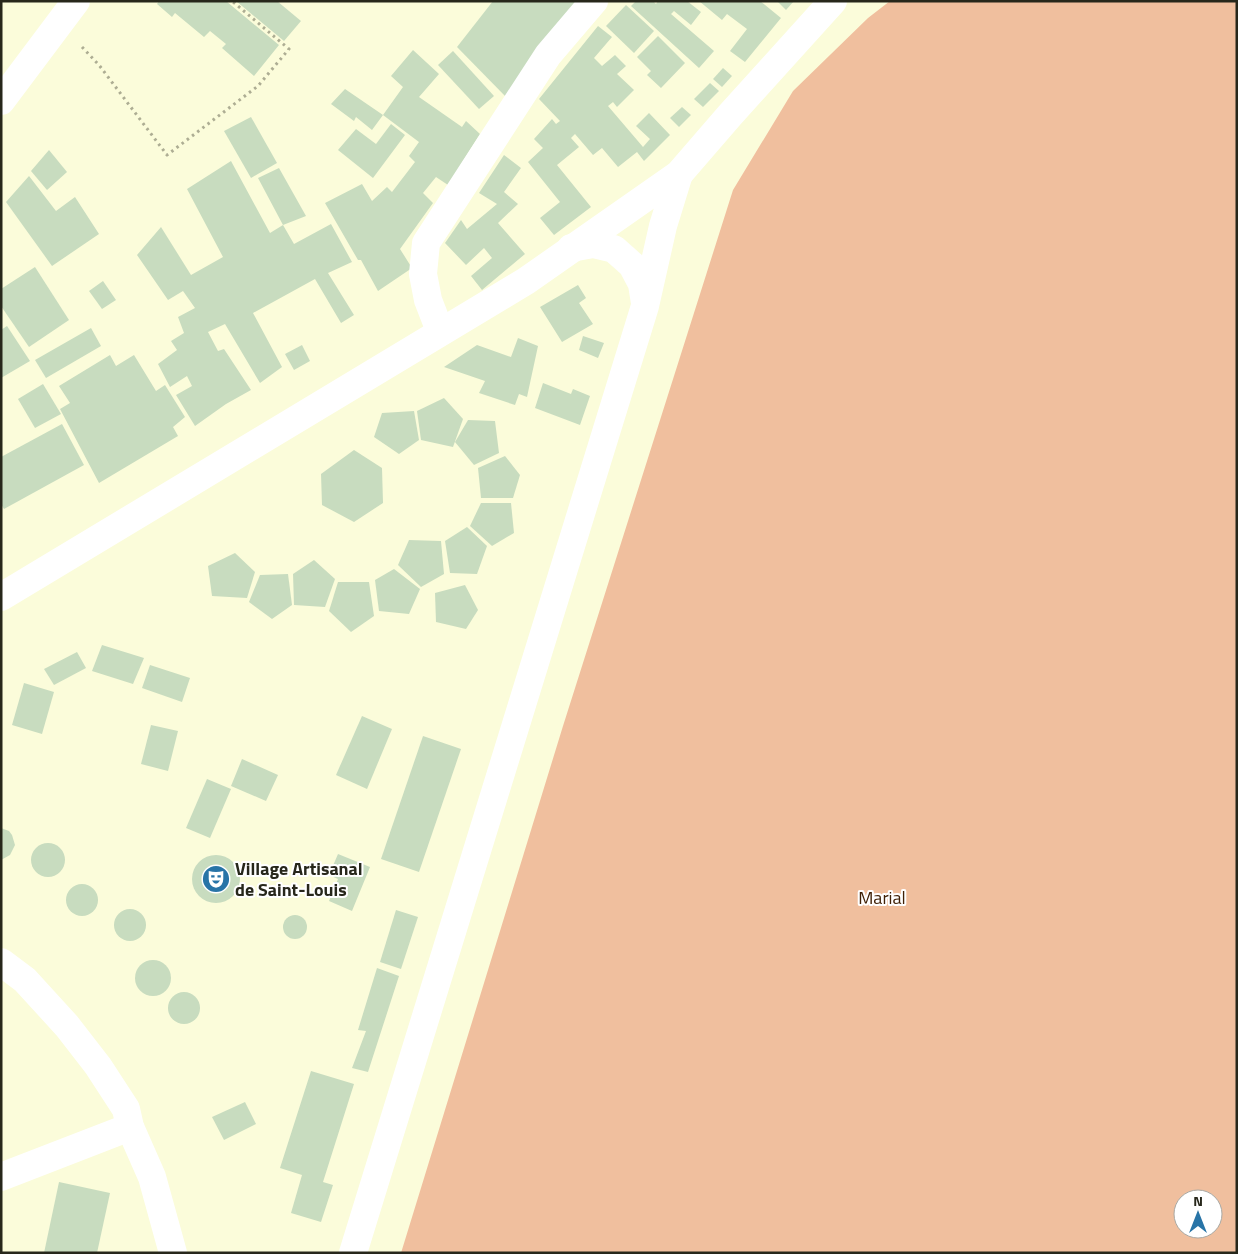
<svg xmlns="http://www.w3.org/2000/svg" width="1238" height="1254" font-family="'Titillium Web',sans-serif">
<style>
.green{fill:#f0bf9e;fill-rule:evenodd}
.building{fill:#c8dcbf}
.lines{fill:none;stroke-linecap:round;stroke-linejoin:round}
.path{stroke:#adad93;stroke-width:3;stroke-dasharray:2.5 4;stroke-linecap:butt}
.minor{stroke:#fff;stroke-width:28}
.highway{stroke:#fff;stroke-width:28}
.labels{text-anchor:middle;stroke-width:4;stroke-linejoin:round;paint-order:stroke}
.poi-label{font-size:18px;font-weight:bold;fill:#27271b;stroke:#fff;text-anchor:start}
.park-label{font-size:18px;fill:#402107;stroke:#fff}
</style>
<rect width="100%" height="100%" fill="#fbfcda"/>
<!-- green -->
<path class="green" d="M 890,1 L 1237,1 L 1237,1253 L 401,1253 L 563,726 L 733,190 L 793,91 L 868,18 ZM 1183,1199 L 1213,1199 L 1213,1229 L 1183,1229 Z"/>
<!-- building -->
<g class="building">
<polygon points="159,1 226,1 279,45 254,76 222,48 226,44 210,31 204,37 175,13 172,17 157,4"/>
<polygon points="236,1 277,1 301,21 284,41"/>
<polygon points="493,1 577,1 506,97 457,47"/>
<polygon points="636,1 653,1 656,4 658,1 687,1 701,12 691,25 674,11 671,14 714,51 699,68 631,6"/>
<polygon points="699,1 760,1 781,18 745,62 730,51 747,29 727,14 722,20"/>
<polygon points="777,1 794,1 786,10"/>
<polygon points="626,5 654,31 634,53 606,26"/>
<polygon points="598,26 612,37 594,58 602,66 615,55 626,66 617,74 634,90 617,107 613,102 608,106 643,147 650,139 636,126 649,113 670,135 644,161 637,152 618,167 602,148 593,155 575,134 571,138 579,147 557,165 591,207 554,235 540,218 560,202 528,162 543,148 534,139 552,119 556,124 560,121 539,99"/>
<polygon points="658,36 685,63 661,88 647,75 651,71 637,57"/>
<polygon points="413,50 439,74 419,97 462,127 466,121 480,134 448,185 436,177 423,193 433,203 400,249 412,268 378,291 361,260 358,260 325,203 362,184 372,201 387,187 392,192 415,162 409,156 419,142 383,115 403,87 391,76"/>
<polygon points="453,51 494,96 479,109 438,65"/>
<polygon points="723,68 732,76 722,87 713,79"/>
<polygon points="710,83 719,91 703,107 694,99"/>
<polygon points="345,89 383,115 372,130 356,117 354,121 331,104"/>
<polygon points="682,107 691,115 679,127 670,118"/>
<polygon points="251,117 277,163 251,178 224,131"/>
<polygon points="391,124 405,135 373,178 338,150 356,129 376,144"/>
<polygon points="49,150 67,172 47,190 31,171"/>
<polygon points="504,155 521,168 504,192 518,204 498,223 525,254 482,290 471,276 492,258 484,248 466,265 445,243 461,220 467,229 497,204 479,193"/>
<polygon points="231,161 270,233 283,225 258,178 279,168 306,216 283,225 294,244 331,224 352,262 328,273 354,315 341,323 315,279 253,313 282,367 260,383 225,324 208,332 218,351 224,349 251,390 226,404 195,426 176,395 192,386 187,376 170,387 158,364 177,350 171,341 184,333 178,317 195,308 183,291 168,300 137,255 161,227 191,275 223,257 187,189"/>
<polygon points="29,176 56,211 75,197 99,234 52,266 6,202"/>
<polygon points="35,267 69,320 29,347 1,306 1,289"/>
<polygon points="103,281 116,300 102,309 89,291"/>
<polygon points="578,285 586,298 579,303 593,324 562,342 540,307"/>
<polygon points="7,326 30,361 1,378 1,330"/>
<polygon points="91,328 101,346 46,378 35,360"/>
<polygon points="583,336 604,343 598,358 579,350"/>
<polygon points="518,338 538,346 527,397 519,394 515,405 479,393 485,381 444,367 477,345 511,357"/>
<polygon points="302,345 310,361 294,370 285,354"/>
<polygon points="110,355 116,366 134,355 156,391 165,385 185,417 173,427 178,436 99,483 60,409 70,403 59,386"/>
<polygon points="543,383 571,394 573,389 590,396 580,425 535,408"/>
<polygon points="43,384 61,414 35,428 18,399"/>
<polygon points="444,398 463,419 453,447 421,440 417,411"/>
<polygon points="414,411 419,440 399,454 374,437 382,413"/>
<polygon points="468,420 495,421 499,453 474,465 455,442"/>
<polygon points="62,424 84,465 4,509 1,504 1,457"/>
<polygon points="354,450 382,468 383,503 354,522 322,505 321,474"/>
<polygon points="505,456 520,475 513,498 481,498 478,468"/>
<polygon points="481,503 511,503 514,533 492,546 470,526"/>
<polygon points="467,527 487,546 477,574 450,573 445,541"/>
<polygon points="409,540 441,541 444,574 421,587 398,565"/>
<polygon points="235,553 255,572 247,598 212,596 208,566"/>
<polygon points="314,560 335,579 325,607 294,605 293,574"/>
<polygon points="394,569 420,589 409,614 379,611 375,580"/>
<polygon points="288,574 292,605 272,619 249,602 260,575"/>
<polygon points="338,582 369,582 374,616 351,632 329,611"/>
<polygon points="465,585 478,610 466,629 436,622 435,593"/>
<polygon points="102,645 144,658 133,684 92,671"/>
<polygon points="77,652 86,668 54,685 44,669"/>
<polygon points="150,665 190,678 182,702 142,688"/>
<polygon points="24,683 54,692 42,734 12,725"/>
<polygon points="362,716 392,729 367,789 336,775"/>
<polygon points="151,725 178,731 168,771 141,764"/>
<polygon points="423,736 461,749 419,872 381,859"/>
<polygon points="242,759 278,775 266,801 231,786"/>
<polygon points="207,779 231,789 210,838 186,828"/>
<polygon points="1,828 9,831 12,835 15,845 10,855 1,860"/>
<circle cx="48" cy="860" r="17"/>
<polygon points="338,854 370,867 352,911 329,901 338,879 329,875"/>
<circle cx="216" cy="879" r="24"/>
<circle cx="82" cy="900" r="16"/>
<circle cx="130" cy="925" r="16"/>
<polygon points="396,910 418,917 401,969 380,962"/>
<circle cx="295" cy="927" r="12"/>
<circle cx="153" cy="978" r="18"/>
<polygon points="377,968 399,976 368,1072 352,1068 366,1031 358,1030"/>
<circle cx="184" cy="1008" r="16"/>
<polygon points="311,1071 354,1084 323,1182 333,1185 321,1222 291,1213 302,1175 280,1168"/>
<polygon points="245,1102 256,1124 224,1140 212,1117"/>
<polygon points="59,1182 110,1193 97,1253 44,1253"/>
</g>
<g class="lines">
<!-- path -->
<polyline class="path" points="82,47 99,65 167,155 258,86 289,49 232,1"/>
<!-- minor -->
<g class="minor">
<polyline points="1,101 76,1"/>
<polyline points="571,248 593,244 614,249 632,265 642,284 645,303"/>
<polyline points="440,331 428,300 423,274 426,243 548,55 594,1"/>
<polyline points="1,597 526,281 679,174 730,115 833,1"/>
<polyline points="1,1177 130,1127"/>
<polyline points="353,1253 645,306 663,226 679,174"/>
</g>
<!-- highway -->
<polyline class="highway" points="1,962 25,980 67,1026 98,1066 126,1109 130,1127 152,1177 173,1253"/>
</g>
<!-- icons -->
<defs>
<symbol id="theatre-disc" viewBox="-11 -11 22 22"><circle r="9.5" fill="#2874a7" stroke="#fff"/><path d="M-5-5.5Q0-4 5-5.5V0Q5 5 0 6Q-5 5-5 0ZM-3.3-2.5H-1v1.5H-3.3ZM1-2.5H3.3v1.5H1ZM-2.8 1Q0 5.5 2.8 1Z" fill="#fff"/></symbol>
</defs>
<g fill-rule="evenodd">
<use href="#theatre-disc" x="200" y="863" width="32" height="32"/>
</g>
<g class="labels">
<!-- poi labels -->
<g class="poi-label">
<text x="235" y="875">Village Artisanal<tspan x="235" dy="21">de Saint-Louis</tspan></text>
</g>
<!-- park labels -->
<g class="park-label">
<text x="882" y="904">Marial</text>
</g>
</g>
<!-- border -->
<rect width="1238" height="1254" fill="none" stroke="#27271b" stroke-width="5"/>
<!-- north arrow -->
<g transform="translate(1198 1214)"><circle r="24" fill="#ffffff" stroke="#a9a9a4"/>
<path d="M0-4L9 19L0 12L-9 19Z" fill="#2874a7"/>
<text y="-8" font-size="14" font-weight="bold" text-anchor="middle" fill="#27271b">N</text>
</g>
</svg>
